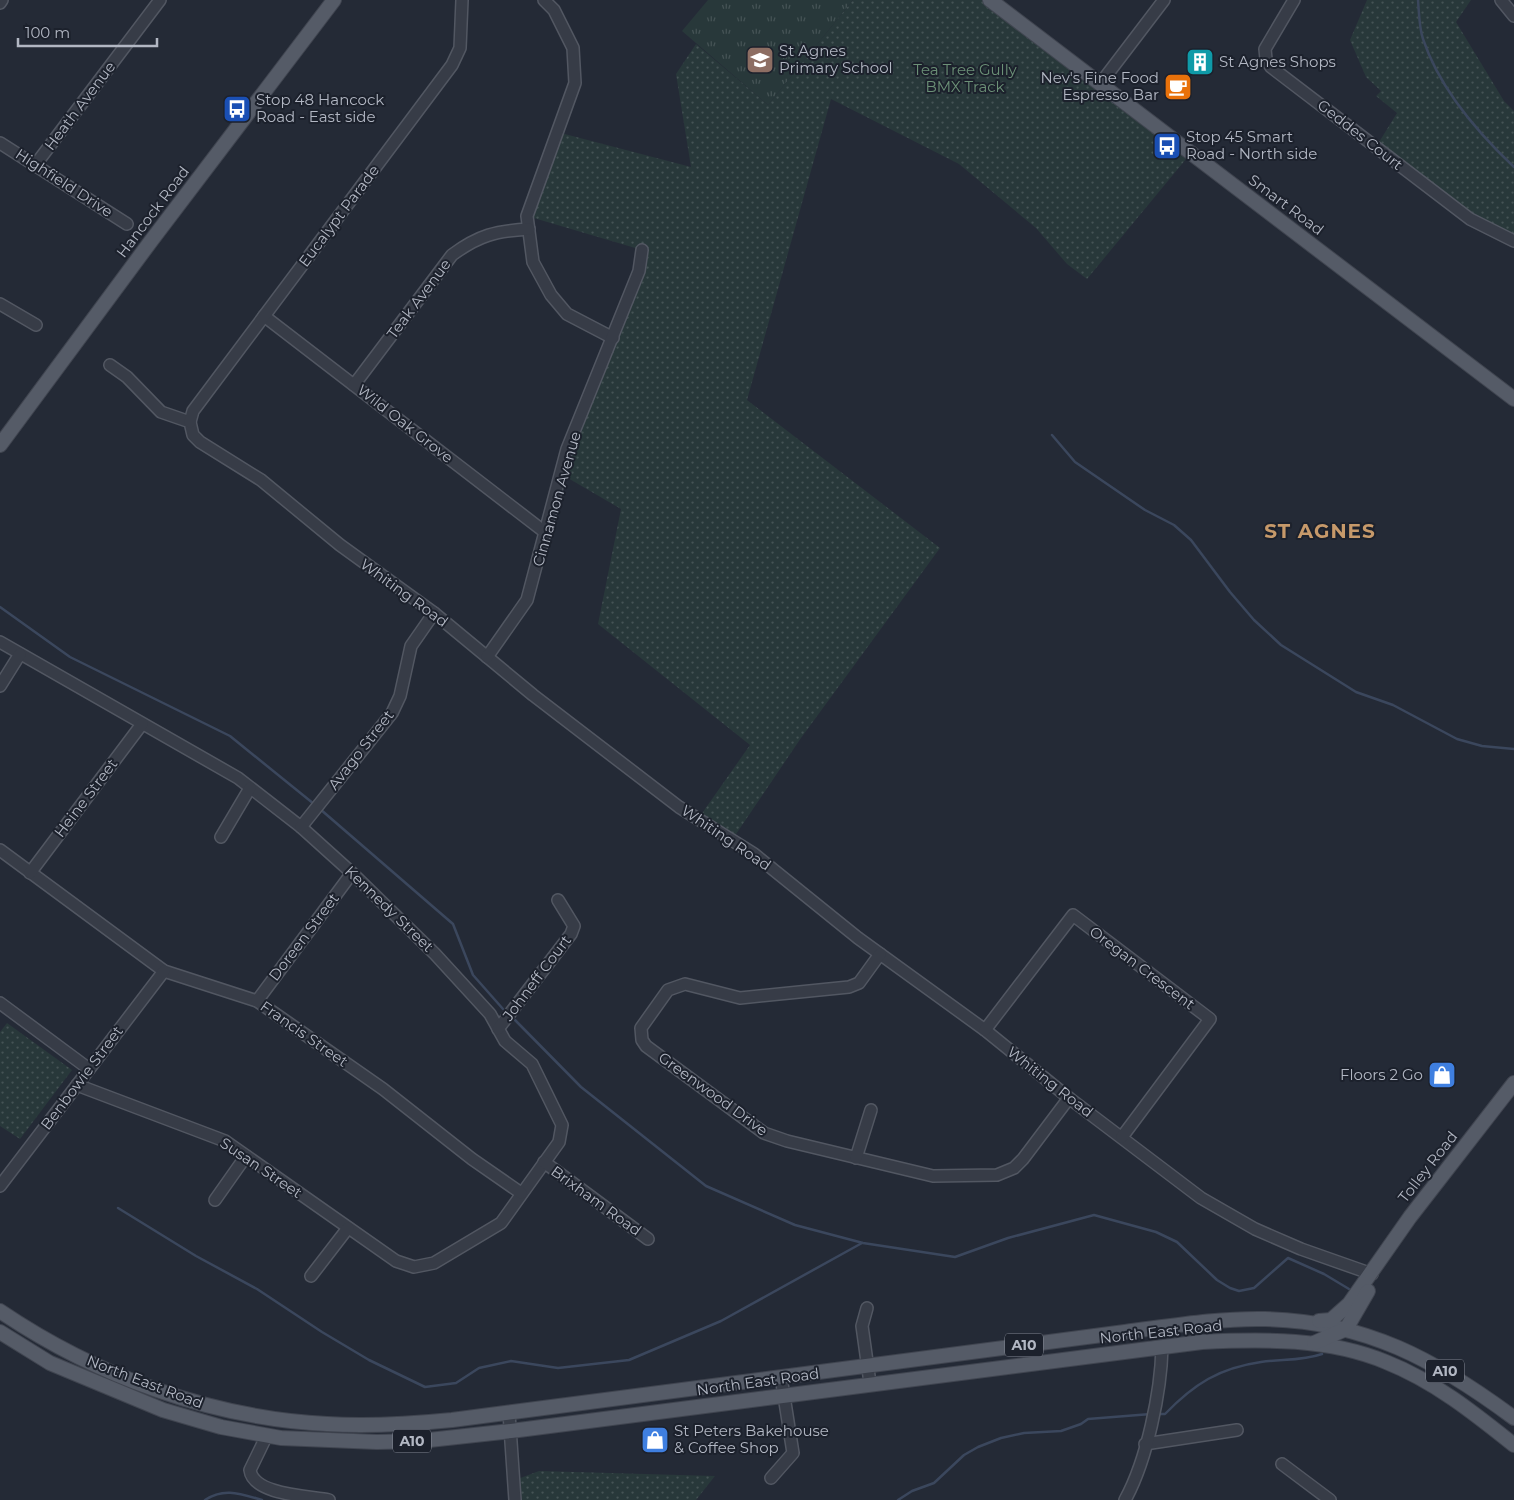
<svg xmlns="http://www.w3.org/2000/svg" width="1514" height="1500" font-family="Montserrat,sans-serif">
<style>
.grass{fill:url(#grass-tufts)}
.park{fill:url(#park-dots)}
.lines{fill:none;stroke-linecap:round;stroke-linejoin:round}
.stream{stroke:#3b475d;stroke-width:2.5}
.minor-casing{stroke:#525762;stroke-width:14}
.major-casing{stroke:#404550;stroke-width:16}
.minor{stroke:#373c47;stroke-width:11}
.major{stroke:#555b67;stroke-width:14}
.labels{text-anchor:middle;stroke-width:4;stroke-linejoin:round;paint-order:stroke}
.shield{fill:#1c212c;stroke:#858a96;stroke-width:1}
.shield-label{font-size:14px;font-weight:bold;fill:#b2b7c3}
.poi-label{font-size:15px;fill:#b2b7c3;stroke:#1c212c;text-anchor:start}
.park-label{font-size:15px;fill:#6c9177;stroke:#1c212c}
.street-label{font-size:15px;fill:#b2b7c3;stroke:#1c212c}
.district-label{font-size:20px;font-weight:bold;letter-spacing:1px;fill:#c6996a;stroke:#1c212c}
</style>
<defs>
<pattern id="grass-tufts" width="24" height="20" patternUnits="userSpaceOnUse" patternTransform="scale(1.25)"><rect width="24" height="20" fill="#28383a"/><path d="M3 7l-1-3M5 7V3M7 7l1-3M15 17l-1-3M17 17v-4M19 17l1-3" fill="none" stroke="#455355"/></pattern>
<pattern id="park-dots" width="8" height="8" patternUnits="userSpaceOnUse" patternTransform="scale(1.25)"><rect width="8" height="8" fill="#28383a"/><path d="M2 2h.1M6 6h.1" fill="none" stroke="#455355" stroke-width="1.8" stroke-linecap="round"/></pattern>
</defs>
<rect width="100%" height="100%" fill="#242a36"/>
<!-- grass -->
<polygon class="grass" points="708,0 853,0 768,105 682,31"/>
<!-- park -->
<g class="park">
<polygon points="853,0 990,0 1191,153 1087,279 1067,264 1036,228 959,164 831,99 747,400 940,548 801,738 732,840 698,819 750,745 598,624 621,509 561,474 642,250 527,216 557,132 691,167 676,74 696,44 768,105"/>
<polygon points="1367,0 1471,0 1456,22 1504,101 1514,111 1514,241 1470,219 1376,147 1397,113 1376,96 1381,91 1366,77 1350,40"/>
<polygon points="7,1023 72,1070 20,1139 0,1126 0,1032"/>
<polygon points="539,1471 715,1476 696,1500 515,1500 515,1480"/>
</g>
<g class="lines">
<!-- stream -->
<g class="stream">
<path d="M 1418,0 C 1419,12 1419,27 1423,39 C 1439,87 1478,133 1514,167"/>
<polyline points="1052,435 1075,462 1145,510 1174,525 1191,540 1230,592 1254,620 1281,645 1356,692 1393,705 1457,739 1482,746 1514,749"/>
<polyline points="0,607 70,657 230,736 314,804"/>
<polyline points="320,809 453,924 473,975 503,1009"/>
<polyline points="515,1020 581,1087 706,1186 795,1225 863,1243 955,1257 1008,1238 1094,1215 1156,1232 1177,1242 1217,1280 1230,1288 1239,1291 1254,1288 1288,1258 1324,1274 1349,1289"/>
<polyline points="118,1208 196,1256 257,1289 322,1332 369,1360 425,1387 456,1383 479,1368 511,1361 558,1368 629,1360 721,1321 862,1243"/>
<path d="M 1157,1414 L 1165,1414 C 1194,1384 1219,1368 1261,1362 C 1282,1359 1302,1361 1322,1354"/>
<path d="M 205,1500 C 224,1487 241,1494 262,1500"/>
<polyline points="898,1500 912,1491 934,1483 964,1455 978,1447 1001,1438 1024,1433 1061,1431 1081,1424 1088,1419 1151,1414"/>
</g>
<defs>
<g id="minor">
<polyline points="544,0 554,10 573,48 575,83 527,216 533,262 551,295 567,314 613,338"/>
<polyline points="1294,0 1265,49 1266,59 1271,67 1470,219 1514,241"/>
<polyline points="1501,0 1514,16"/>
<polyline points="0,3 2,0"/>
<polyline points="1100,84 1164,0"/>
<polyline points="0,143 127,224"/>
<polyline points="36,164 160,0"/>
<polyline points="0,304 36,325"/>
<polyline points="264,316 546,533"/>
<polyline points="110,365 127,377 161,412 190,422 193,435 200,442 261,480 340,545 434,613 533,695 679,807 754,854 858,938 985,1030 1069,1098 1201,1198 1255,1229 1301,1249 1372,1274"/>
<path d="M 354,385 L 452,255 C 479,235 496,231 529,229"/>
<polyline points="190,422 193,411 452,65 460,48 462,0"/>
<polyline points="0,642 238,778 301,827 352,873 435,954 490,1014 505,1041 532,1064 562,1125 559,1142 501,1223 434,1263 414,1267 396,1261 225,1141 77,1085"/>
<polyline points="487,657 527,600 567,449 639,271 642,250"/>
<polyline points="0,686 20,654"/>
<polyline points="301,827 392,713 400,696 411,646 434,613"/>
<polyline points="221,837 250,788"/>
<polyline points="0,850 164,971 257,1001 383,1089 472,1159 521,1193"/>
<polyline points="30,873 142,724"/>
<polyline points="880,954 859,983 849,987 740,998 685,984 668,990 641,1028 642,1040 646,1046 764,1133 787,1141 933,1176 997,1175 1014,1168 1023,1159 1069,1098"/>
<polyline points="257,1001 352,873"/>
<polyline points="0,1003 89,1069"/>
<polyline points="498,1029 571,934 574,926 558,900"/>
<polyline points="985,1030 1073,915 1210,1019 1122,1137"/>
<polyline points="856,1158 871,1110"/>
<polyline points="544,1162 648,1239"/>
<polyline points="0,1186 164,971"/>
<polyline points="215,1200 246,1156"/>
<polyline points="311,1276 348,1228"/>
<polyline points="867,1308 862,1326 870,1383"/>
<polyline points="509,1413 515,1500"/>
<path d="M 267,1435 L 250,1470 C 253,1495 309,1496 329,1500"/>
<polyline points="1145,1444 1237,1430"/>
<polyline points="1282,1464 1330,1500"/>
<polyline points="771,1478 793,1453 781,1377"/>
<path d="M 1125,1500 C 1147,1460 1161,1392 1162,1347"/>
</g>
<g id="major">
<polyline points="990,0 1514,399"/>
<polyline points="0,445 151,241 334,0"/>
<path d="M 0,1311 C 96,1376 211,1418 327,1424 C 369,1427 411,1424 452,1420 L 1125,1332 C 1172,1326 1219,1318 1265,1319 C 1365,1321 1436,1360 1514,1418"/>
<polyline points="1319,1321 1331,1320 1349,1304 1410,1217 1514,1083"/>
<path d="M 0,1332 L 50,1363 L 163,1410 L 221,1427 L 281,1438 L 377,1442 L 420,1441 L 511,1431 L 1202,1342 C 1263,1339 1329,1338 1386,1362 C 1434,1381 1474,1413 1514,1445"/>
<polyline points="1314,1343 1346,1329 1368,1291"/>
</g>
</defs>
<!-- minor casing -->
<use href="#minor" class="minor-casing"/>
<!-- major casing -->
<use href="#major" class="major-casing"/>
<!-- minor -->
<use href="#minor" class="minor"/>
<!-- major -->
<use href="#major" class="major"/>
</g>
<!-- icons -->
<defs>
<symbol id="school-square" viewBox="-11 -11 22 22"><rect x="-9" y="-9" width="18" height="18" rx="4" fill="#8d6e63" stroke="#1c212c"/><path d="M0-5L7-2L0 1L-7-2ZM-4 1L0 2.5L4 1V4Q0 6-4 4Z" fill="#fff"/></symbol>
<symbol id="building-square" viewBox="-11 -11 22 22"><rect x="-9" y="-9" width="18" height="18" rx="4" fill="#0f9aa8" stroke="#1c212c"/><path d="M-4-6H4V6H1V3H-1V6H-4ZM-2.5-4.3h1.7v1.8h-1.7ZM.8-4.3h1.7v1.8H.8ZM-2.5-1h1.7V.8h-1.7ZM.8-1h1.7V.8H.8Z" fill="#fff"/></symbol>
<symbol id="cafe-square" viewBox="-11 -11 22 22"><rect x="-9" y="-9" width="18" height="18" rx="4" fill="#e8710a" stroke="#1c212c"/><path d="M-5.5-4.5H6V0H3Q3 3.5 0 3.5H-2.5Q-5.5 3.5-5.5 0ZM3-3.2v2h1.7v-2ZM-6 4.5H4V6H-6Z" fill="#fff"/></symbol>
<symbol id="bus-square" viewBox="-11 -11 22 22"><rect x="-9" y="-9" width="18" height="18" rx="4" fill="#1a4fb4" stroke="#1c212c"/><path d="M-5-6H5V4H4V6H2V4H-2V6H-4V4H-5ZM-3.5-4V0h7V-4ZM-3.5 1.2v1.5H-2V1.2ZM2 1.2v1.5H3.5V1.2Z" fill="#fff"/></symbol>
<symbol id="shop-square" viewBox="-11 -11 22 22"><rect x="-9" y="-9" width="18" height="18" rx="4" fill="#3f7fe0" stroke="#1c212c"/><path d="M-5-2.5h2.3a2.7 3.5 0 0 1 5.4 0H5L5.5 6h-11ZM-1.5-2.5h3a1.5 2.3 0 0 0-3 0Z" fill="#fff"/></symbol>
</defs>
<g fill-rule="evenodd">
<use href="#school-square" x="744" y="44" width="32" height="32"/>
<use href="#building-square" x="1184" y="46" width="32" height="32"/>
<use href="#cafe-square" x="1162" y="71" width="32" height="32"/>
<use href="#bus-square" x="221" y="93" width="32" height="32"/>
<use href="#bus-square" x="1151" y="130" width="32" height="32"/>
<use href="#shop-square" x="1426" y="1059" width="32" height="32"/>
<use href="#shop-square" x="639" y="1424" width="32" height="32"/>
</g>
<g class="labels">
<!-- shield labels -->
<g class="shield">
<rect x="1005" y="1333.5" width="38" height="23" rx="4"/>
<rect x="1426" y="1359.5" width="38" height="23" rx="4"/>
<rect x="393" y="1429.5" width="38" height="23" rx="4"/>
</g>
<g class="shield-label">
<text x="1024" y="1350">A10</text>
<text x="1445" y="1376">A10</text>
<text x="412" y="1446">A10</text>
</g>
<!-- poi labels -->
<g class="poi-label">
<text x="779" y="56">St Agnes<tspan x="779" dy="17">Primary School</tspan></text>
<text x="1219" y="67">St Agnes Shops</text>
<text x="1159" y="83" text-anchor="end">Nev's Fine Food<tspan x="1159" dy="17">Espresso Bar</tspan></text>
<text x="256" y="105">Stop 48 Hancock<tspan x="256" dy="17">Road - East side</tspan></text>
<text x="1186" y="142">Stop 45 Smart<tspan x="1186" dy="17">Road - North side</tspan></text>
<text x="1423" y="1080" text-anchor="end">Floors 2 Go</text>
<text x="674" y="1436">St Peters Bakehouse<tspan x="674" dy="17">&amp; Coffee Shop</tspan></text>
</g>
<!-- park labels -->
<g class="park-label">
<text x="965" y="75">Tea Tree Gully<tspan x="965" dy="17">BMX Track</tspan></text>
</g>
<!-- street labels -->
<g class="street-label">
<text transform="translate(80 106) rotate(-53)" y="5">Heath Avenue</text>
<text transform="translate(1360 135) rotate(38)" y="5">Geddes Court</text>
<text transform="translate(64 183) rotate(33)" y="5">Highfield Drive</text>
<text transform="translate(1286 205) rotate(37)" y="5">Smart Road</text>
<text transform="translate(153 212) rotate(-53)" y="5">Hancock Road</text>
<text transform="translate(339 216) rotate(-53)" y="5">Eucalypt Parade</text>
<text transform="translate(419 299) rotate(-53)" y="5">Teak Avenue</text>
<text transform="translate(405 424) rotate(38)" y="5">Wild Oak Grove</text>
<text transform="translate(557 499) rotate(-74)" y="5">Cinnamon Avenue</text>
<text transform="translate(404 593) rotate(36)" y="5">Whiting Road</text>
<text transform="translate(361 750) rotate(-52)" y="5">Avago Street</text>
<text transform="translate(86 798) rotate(-53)" y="5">Heine Street</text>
<text transform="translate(726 838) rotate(34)" y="5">Whiting Road</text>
<text transform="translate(389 909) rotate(44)" y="5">Kennedy Street</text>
<text transform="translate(304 937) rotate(-53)" y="5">Doreen Street</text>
<text transform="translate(1142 968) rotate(37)" y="5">Oregan Crescent</text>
<text transform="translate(537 978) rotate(-53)" y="5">Johneff Court</text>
<text transform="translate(304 1034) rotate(35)" y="5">Francis Street</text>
<text transform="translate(82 1078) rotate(-53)" y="5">Benbowie Street</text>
<text transform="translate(1050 1082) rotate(38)" y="5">Whiting Road</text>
<text transform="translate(713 1094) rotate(36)" y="5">Greenwood Drive</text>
<text transform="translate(1428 1167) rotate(-52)" y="5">Tolley Road</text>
<text transform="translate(261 1168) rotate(34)" y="5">Susan Street</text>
<text transform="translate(596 1201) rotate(36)" y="5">Brixham Road</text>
<text transform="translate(1161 1332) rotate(-6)" y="5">North East Road</text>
<text transform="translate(145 1382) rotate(21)" y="5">North East Road</text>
<text transform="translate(758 1382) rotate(-8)" y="5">North East Road</text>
</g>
<!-- district labels -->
<g class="district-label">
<text x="1320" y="538">ST AGNES</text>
</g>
</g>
<!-- scale -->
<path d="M18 38v8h139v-8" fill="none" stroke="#b2b7c3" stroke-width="2.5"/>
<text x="25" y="38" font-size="15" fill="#b2b7c3" stroke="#1c212c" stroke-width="4" paint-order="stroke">100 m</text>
</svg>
